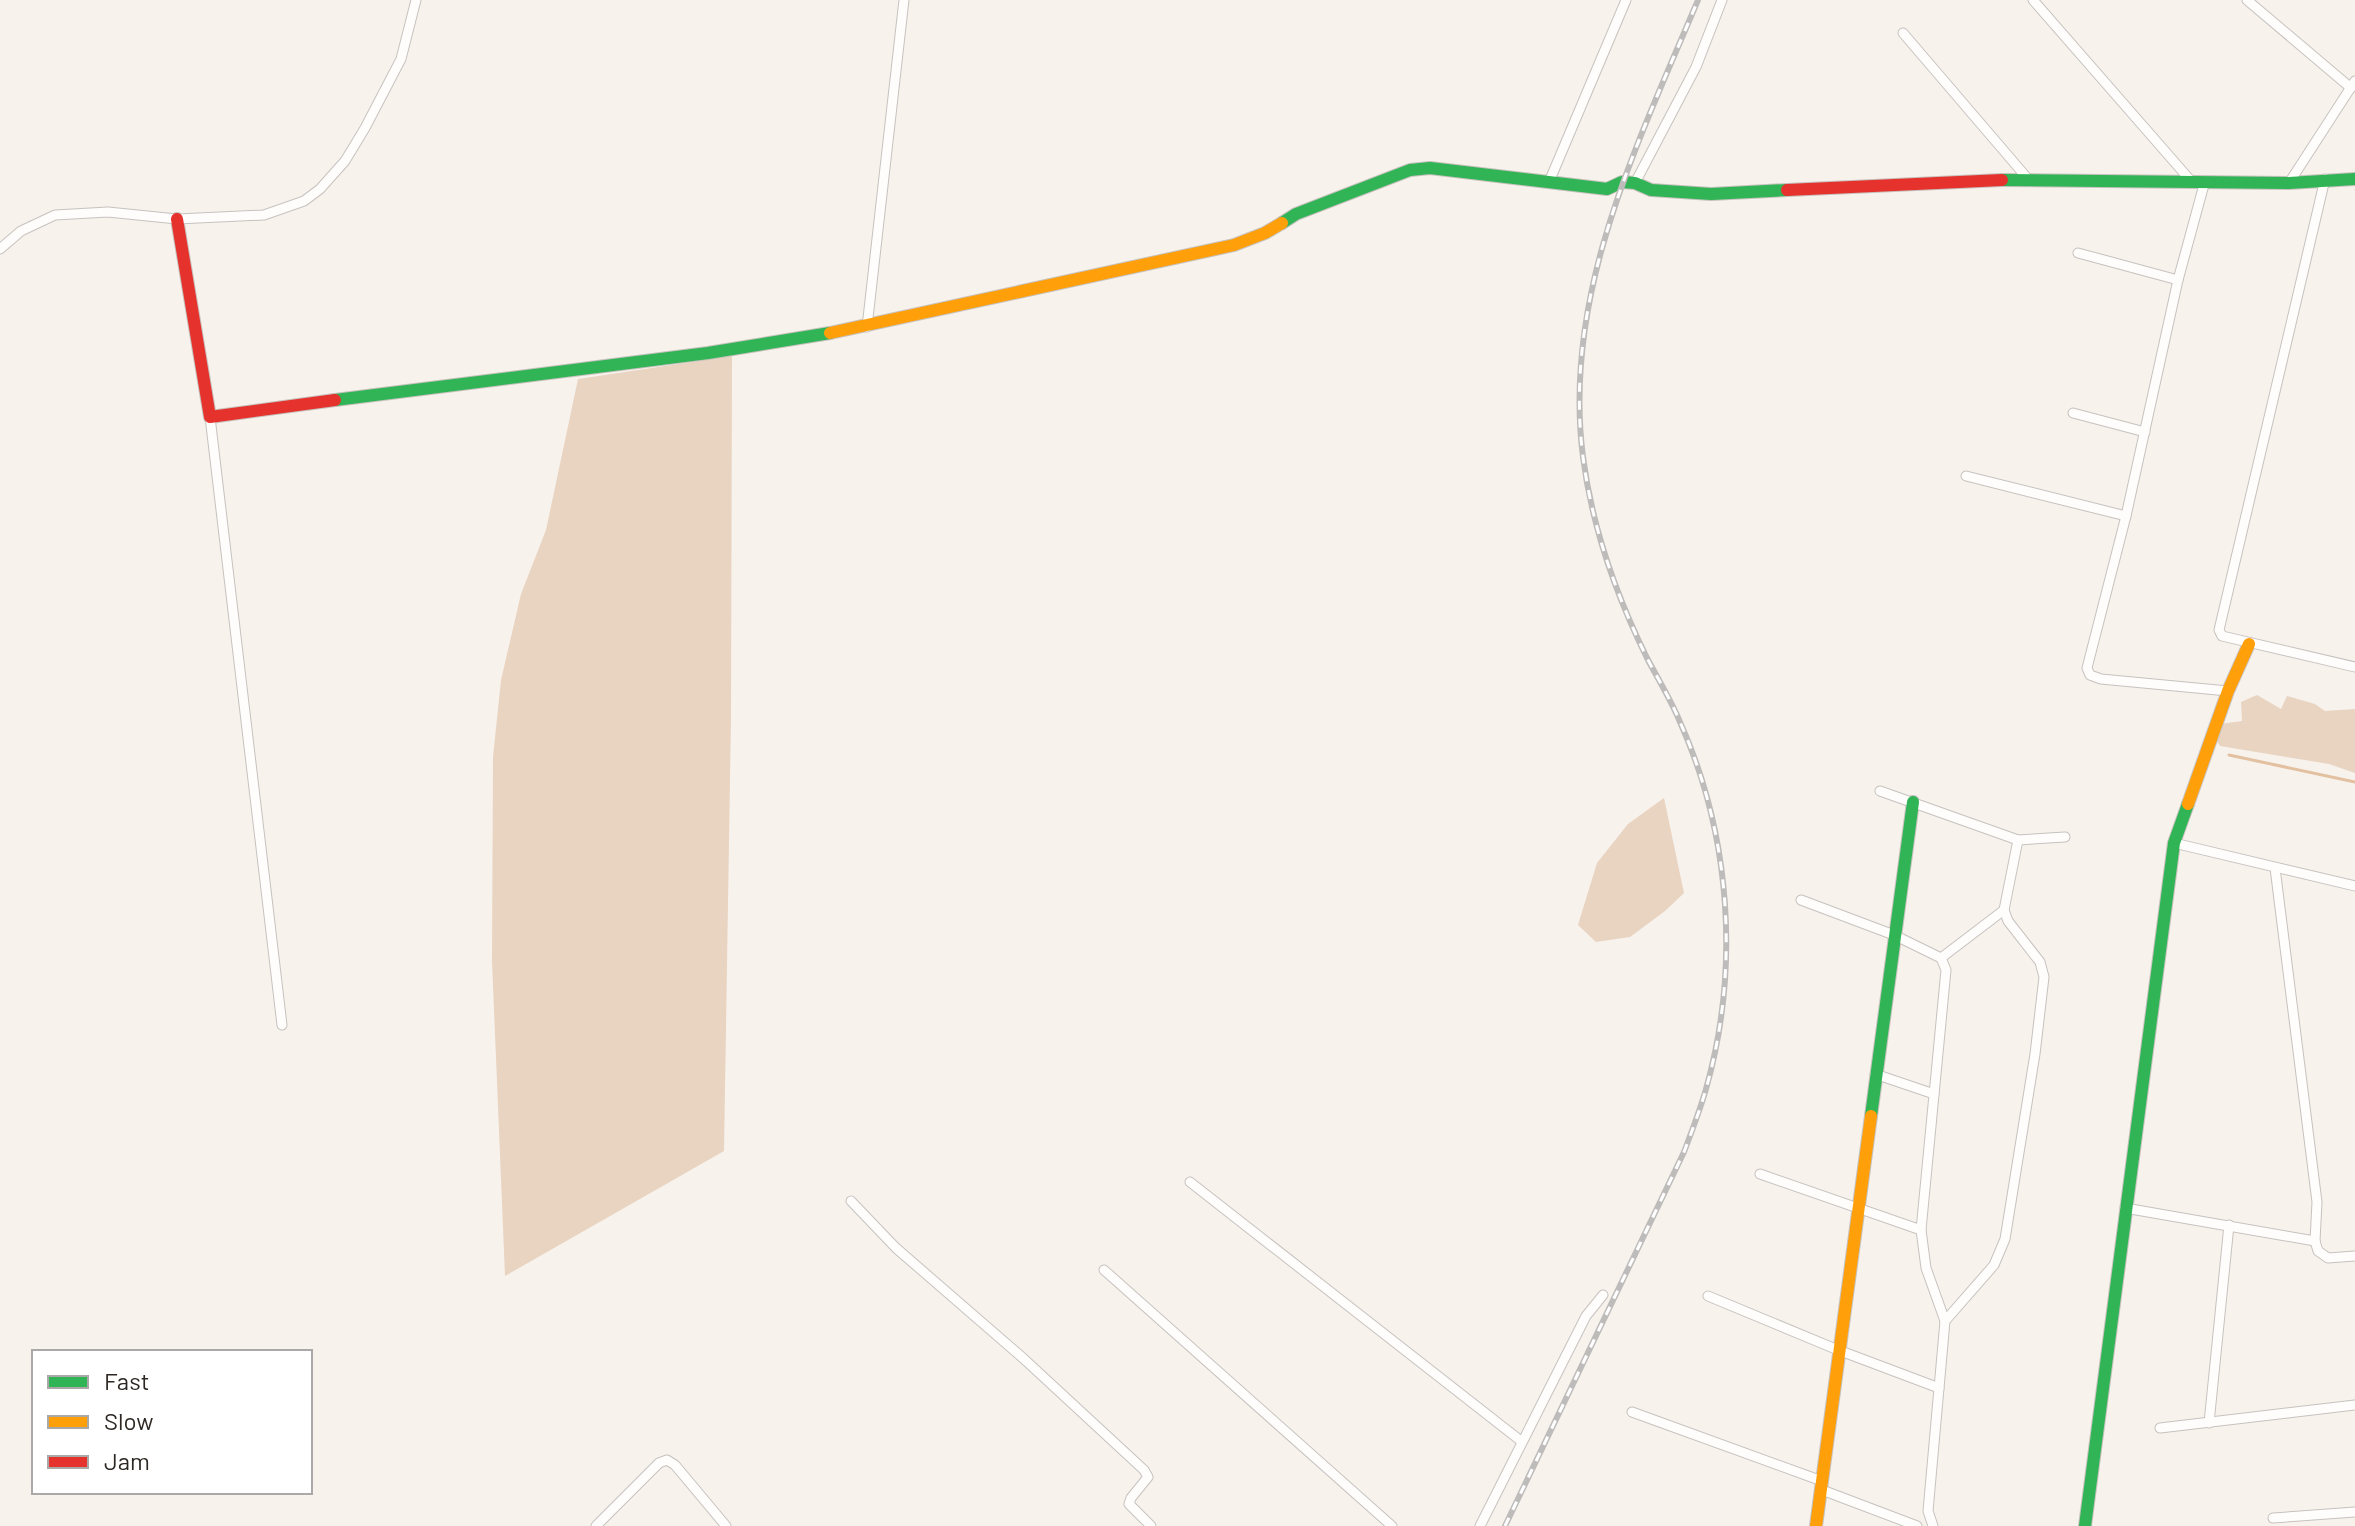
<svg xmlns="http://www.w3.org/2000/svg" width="2355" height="1526" font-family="Barlow,sans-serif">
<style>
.green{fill:#e8d4c1}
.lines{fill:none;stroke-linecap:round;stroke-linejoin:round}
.stream{stroke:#e2c0a0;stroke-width:3}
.street-casing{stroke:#c7c2be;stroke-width:11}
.fast-casing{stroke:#c7c2be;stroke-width:14}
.slow-casing{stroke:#c7c2be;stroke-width:14}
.jam-casing{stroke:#c7c2be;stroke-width:14}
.street{stroke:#fefdfc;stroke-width:9}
.fast{stroke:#30b455;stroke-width:12}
.slow{stroke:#ff9f0a;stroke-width:12}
.jam{stroke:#e5322d;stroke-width:12}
.rail-casing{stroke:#bebcbb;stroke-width:6}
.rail{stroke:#fff;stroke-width:3;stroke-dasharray:9;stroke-linecap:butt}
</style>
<rect width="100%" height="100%" fill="#f8f2ed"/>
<!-- green -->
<g class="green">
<polygon points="732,356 731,718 724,1151 505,1276 492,961 493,757 501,680 521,594 546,530 578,379"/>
<polygon points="2257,695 2281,709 2287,696 2315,704 2325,711 2355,709 2355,773 2329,764 2220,746 2216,740 2220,724 2242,721 2241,702"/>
<polygon points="1664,798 1684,893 1665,911 1630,937 1596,942 1578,925 1597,863 1628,824"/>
</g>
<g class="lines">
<!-- stream -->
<polyline class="stream" points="2229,755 2355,782"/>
<defs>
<g id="street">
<polyline points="2033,0 2191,181"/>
<polyline points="2247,0 2351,88"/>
<polyline points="1903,33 2028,179"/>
<polyline points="2325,179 2219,630 2222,636 2355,667"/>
<polyline points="2205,181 2178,280 2126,516 2087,668 2090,675 2101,679 2228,691"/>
<polyline points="1549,182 1626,0"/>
<polyline points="1635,183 1696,67 1722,0"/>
<polyline points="2289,183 2355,81"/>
<polyline points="0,249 21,231 55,215 108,212 177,219 264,215 304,201 320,189 345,161 365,128 401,59 416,0"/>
<polyline points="2078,253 2178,280"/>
<polyline points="867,327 904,0"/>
<polyline points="2073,413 2145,432"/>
<polyline points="210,417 282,1025"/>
<polyline points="1966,476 2126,516"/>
<polyline points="1880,791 2018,840 2065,837"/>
<polyline points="2174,843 2355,886"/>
<polyline points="2275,868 2317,1202 2315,1241"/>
<polyline points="1801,900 1894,935 1941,958 1946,970 1921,1230 1926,1268 1945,1321 1928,1511 1933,1526"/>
<polyline points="1941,958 2004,910"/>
<polyline points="1875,1074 1934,1094"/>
<polyline points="1760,1174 1921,1230"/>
<polyline points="1190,1182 1521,1441"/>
<polyline points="851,1201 896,1248 1024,1359 1144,1470 1148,1477 1131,1498 1129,1504 1151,1526"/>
<polyline points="2125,1208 2315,1241 2318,1251 2328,1258 2355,1256"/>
<polyline points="1104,1270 1392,1526"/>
<polyline points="1708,1296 1838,1350 1939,1388"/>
<polyline points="1945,1321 1994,1265 2005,1239 2035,1054 2044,977 2040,962 2008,921 2004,910 2018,840"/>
<polyline points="1632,1412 1822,1481"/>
<polyline points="2209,1423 2229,1225"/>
<polyline points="2160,1428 2355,1405"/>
<polyline points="1822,1490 1917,1526"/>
<polyline points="2273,1518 2355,1512"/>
<polyline points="596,1526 659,1463 667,1460 675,1465 726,1526"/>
<polyline points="1480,1526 1586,1316 1603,1295"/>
</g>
<g id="fast">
<polyline points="2002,180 2289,183 2355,179"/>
<polyline points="1282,223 1296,214 1410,170 1430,168 1607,189 1622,182 1635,183 1651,190 1711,194 1787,190"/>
<polyline points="335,400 708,353 830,333"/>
<polyline points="1871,1116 1913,802"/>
<polyline points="2085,1526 2174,843 2188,804"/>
</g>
<g id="slow">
<polyline points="830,333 1234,245 1265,233 1282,223"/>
<polyline points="2188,804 2228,691 2249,644"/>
<polyline points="1816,1526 1871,1116"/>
</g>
<g id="jam">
<polyline points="1787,190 2002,180"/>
<polyline points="177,219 210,417 335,400"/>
</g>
</defs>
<!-- street casing -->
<use href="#street" class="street-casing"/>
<!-- fast casing -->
<use href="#fast" class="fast-casing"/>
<!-- slow casing -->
<use href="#slow" class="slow-casing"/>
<!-- jam casing -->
<use href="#jam" class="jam-casing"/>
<!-- street -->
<use href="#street" class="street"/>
<!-- fast -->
<use href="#fast" class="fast"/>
<!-- slow -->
<use href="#slow" class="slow"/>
<!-- jam -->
<use href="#jam" class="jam"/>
<defs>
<path id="rail" d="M 1505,1526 L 1684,1152 C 1692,1131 1700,1110 1706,1089 C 1740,969 1731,836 1680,722 C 1671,700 1658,679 1647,658 C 1616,595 1592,527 1583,457 C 1562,295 1637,145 1698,0"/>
</defs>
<!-- rail casing -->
<use href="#rail" class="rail-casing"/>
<!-- rail -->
<use href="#rail" class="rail"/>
</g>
<!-- legend -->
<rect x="32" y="1350" width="280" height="144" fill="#ffffff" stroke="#aba9a7" stroke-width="2"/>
<rect x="48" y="1376" width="40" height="12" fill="#30b455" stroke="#aba9a7" stroke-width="2"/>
<text x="104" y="1390" font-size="24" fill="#2c2722">Fast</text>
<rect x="48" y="1416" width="40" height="12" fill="#ff9f0a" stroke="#aba9a7" stroke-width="2"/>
<text x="104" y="1430" font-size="24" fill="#2c2722">Slow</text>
<rect x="48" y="1456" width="40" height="12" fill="#e5322d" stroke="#aba9a7" stroke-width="2"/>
<text x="104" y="1470" font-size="24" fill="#2c2722">Jam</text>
</svg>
